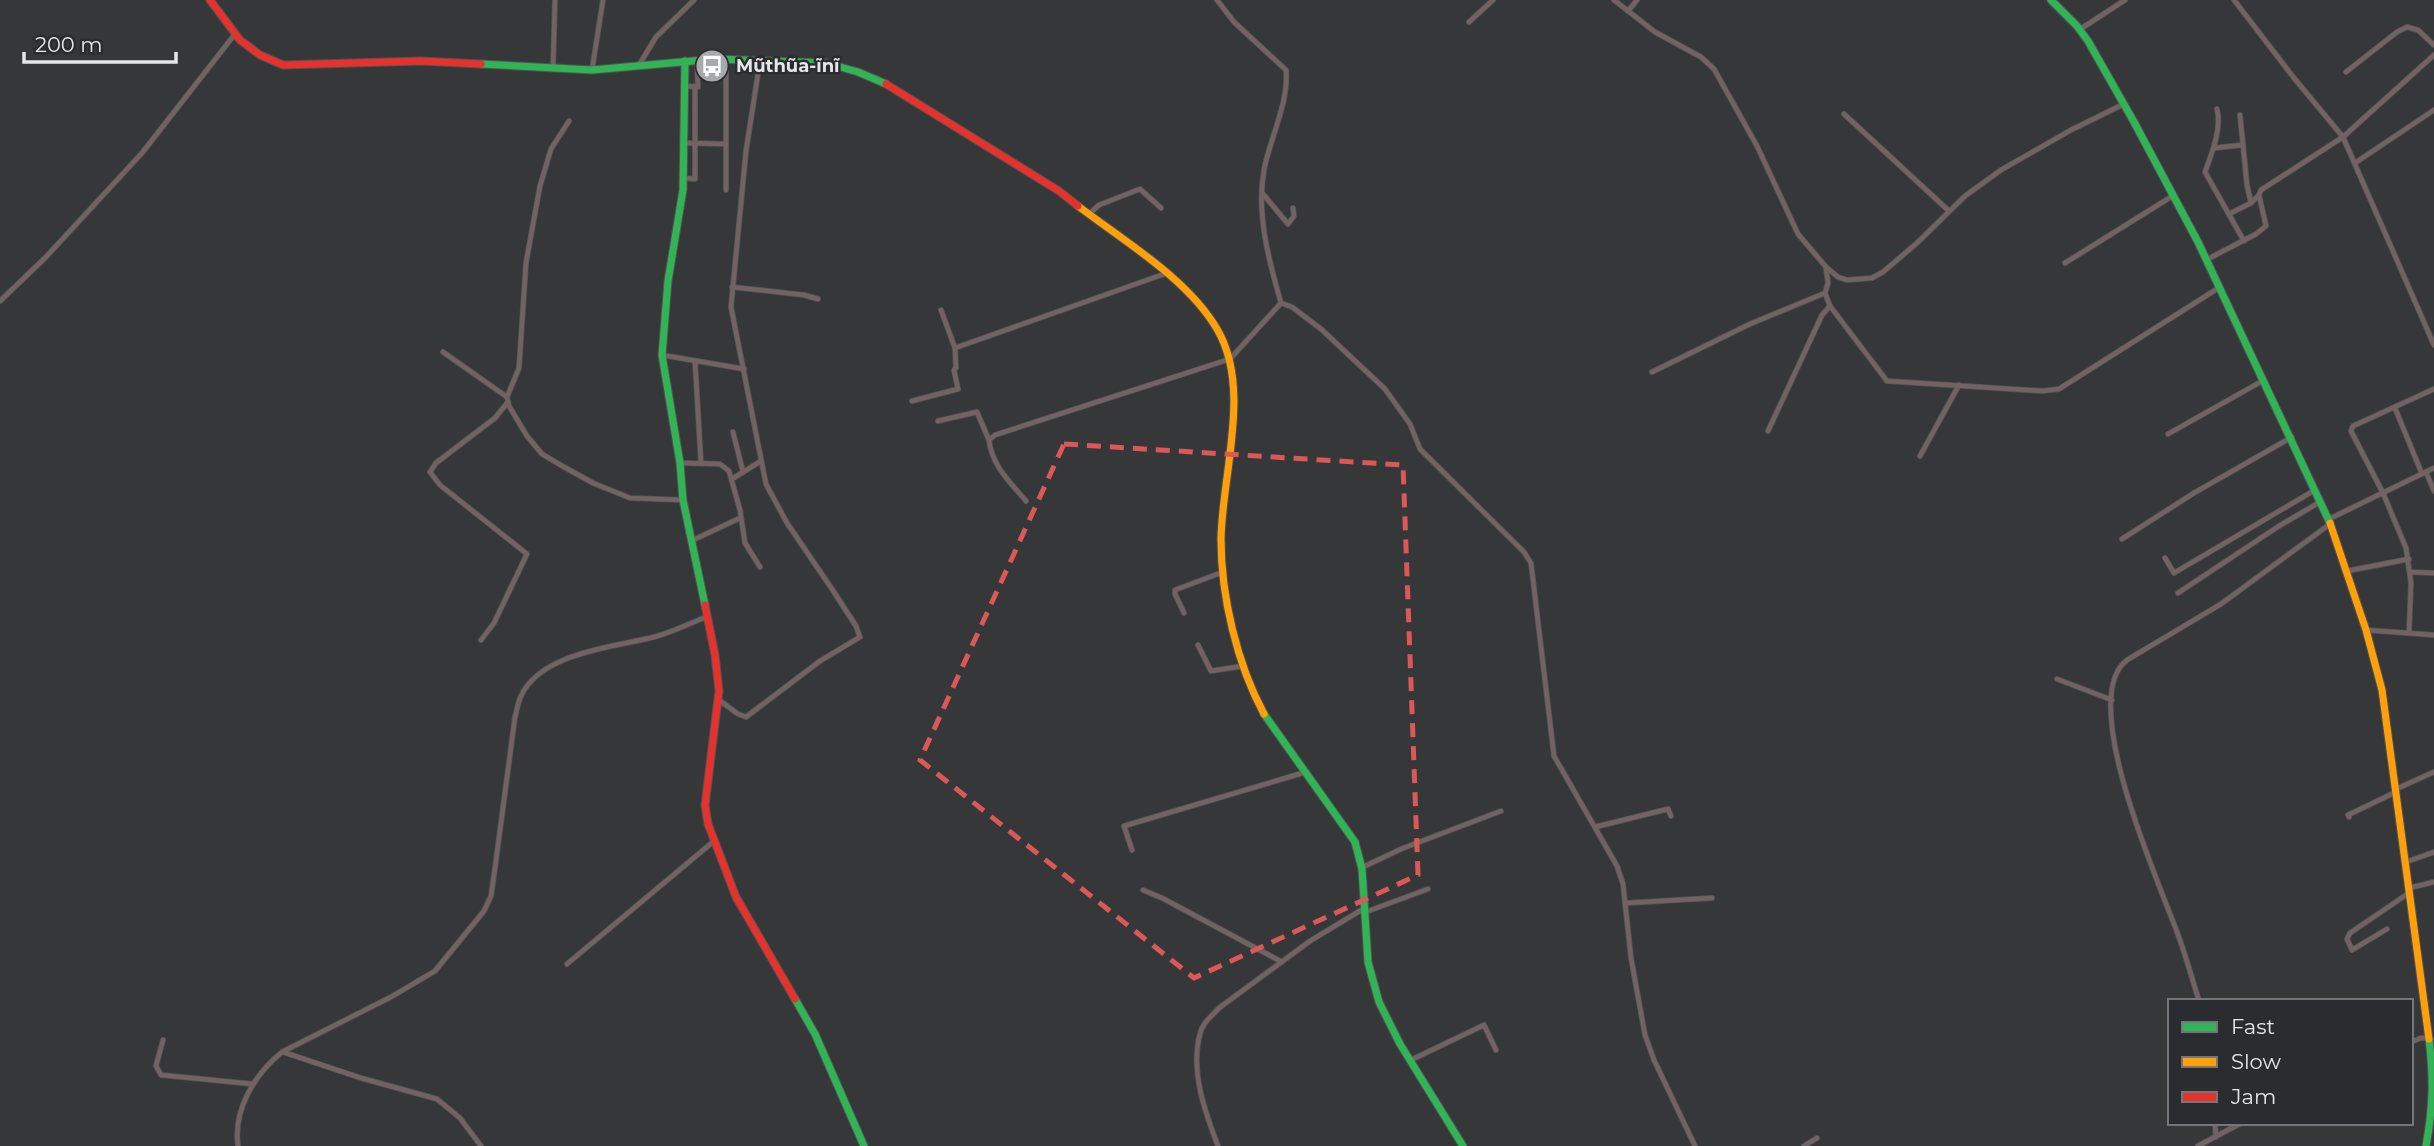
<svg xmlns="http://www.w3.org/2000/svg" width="2434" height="1146" font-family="Montserrat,sans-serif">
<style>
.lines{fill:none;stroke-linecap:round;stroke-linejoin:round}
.street-casing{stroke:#525354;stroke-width:6}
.fast-casing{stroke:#525354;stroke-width:9}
.slow-casing{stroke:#525354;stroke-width:9}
.jam-casing{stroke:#525354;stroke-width:9}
.street{stroke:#736264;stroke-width:4.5}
.fast{stroke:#30b455;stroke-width:7}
.slow{stroke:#ff9f0a;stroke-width:7}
.jam{stroke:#e5322d;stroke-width:7}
.marked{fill:none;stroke:#da5858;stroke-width:5;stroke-dasharray:14 9;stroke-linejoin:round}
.labels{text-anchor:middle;stroke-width:5;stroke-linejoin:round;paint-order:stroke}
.poi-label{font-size:18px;font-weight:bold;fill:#e5e6e8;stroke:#2b2c2f;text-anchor:start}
</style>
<rect width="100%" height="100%" fill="#363738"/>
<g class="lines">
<defs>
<g id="street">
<polyline points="1614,0 1655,32 1701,57 1714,69 1757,146 1798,234 1826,267 1838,277 1847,280 1872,278 1883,272 1917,243 1965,196 2001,170 2071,130 2124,104"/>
<polyline points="2234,0 2294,78 2343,137 2434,345"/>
<polyline points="1628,11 1637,0"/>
<polyline points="1469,22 1493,0"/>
<polyline points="2079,30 2125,0"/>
<polyline points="639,65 656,37 694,0"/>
<polyline points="553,68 555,0"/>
<polyline points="592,70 603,0"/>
<polyline points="2346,72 2397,32 2407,27 2418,30 2434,45"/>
<polyline points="685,86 698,87 697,61"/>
<path d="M 2217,109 C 2222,128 2212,153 2205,172 L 2244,241"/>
<polyline points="1844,114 1949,211"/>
<polyline points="2240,115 2247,185 2251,203"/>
<polyline points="569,121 551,149 540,186 526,263 519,368 507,397 509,406 527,436 542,454 564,467 593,483 630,498 683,500"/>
<polyline points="685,143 726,144"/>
<polyline points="2214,148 2242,145"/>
<polyline points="2355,163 2434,110"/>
<polyline points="683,178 695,179 695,86"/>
<polyline points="726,190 726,60"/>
<polyline points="1263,194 1288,224 1294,216 1293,208"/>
<polyline points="1089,214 1099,205 1140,189 1161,208"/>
<polyline points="2229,214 2251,203 2259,195"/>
<polyline points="2206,260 2256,234 2266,226 2259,195 2261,190 2343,137 2434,55"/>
<polyline points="2065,263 2174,195"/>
<polyline points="1826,268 1828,283 1825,293 1830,306 1887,381 2042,391 2059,389 2220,287"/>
<polyline points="732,287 804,295 818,299"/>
<polyline points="0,301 45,258 142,153 235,34"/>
<polyline points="1281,303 1292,307 1321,329 1385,389 1410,424 1420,449 1524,552 1531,563 1554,756 1617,866 1623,884 1631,958 1645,1035 1654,1060 1695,1146"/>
<polyline points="955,348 1167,273"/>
<polyline points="443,352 507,397"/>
<polyline points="662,355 744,369"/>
<polyline points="695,361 701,463"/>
<polyline points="1652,372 1750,324 1825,293"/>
<polyline points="912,401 958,389 954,370 956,368 955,348 941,310"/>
<polyline points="2395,408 2422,474"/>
<polyline points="938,421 977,412 989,440"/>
<polyline points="1768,431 1822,315 1830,306"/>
<polyline points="733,432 743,472"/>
<polyline points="2168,434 2264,380"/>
<polyline points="1920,456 1959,385"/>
<polyline points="680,463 720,464 729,471 740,510 745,543 760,567"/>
<polyline points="2426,472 2434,491"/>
<polyline points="732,479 761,461"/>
<path d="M 1026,501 C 1010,482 992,466 989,440 L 995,435 L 1230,359 L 1281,303 C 1269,261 1256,214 1264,170 C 1270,138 1289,103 1286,70 L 1234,22 L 1217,0"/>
<polyline points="2329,519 2434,468"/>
<polyline points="2122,539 2194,493 2292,437"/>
<polyline points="691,541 740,518"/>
<polyline points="2165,558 2174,573 2315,490"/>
<polyline points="2347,571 2409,559"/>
<polyline points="2410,572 2434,573"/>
<polyline points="2178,593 2279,526 2320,502"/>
<polyline points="1184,613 1175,594 1175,590 1223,572"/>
<polyline points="2366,630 2434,635"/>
<polyline points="2409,633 2411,583 2406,548 2383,493 2351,431 2353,426 2434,389"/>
<polyline points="481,640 494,623 527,554 440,485 430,472 436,463 495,418 508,402"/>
<polyline points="1198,645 1211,671 1243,666"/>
<polyline points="2057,679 2112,700"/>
<polyline points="719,700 738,714 746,717 820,661 860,637 856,626 832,589 787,523 766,484 731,307 746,151 760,61"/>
<polyline points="2396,789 2434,772"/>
<polyline points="2349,817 2348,815 2396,792"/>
<polyline points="1595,827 1668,809 1671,816"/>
<polyline points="1132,850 1124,826 1306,772"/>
<polyline points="2406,862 2434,852"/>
<polyline points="1361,868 1401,849 1501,811"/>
<polyline points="2409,888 2434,882"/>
<polyline points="1143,890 1162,898 1282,962"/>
<polyline points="1626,903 1712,898"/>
<polyline points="1363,913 1428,889"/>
<polyline points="2387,929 2352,950 2347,939 2350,933 2409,893"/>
<polyline points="567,964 714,841"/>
<path d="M 2199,1001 C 2191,975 2184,949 2174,924 C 2156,876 2077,698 2127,660 L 2221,604 L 2330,524"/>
<polyline points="163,1040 156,1066 161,1075 253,1084"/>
<polyline points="2411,1042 2421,1038 2429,1038"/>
<polyline points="283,1052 361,1078 437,1099 460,1118 481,1146"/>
<polyline points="1411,1060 1484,1025 1496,1050"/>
<polyline points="2215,1123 2216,1137"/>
<path d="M 238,1146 C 233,1109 255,1074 282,1052 L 391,997 L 435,971 L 484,911 L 491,896 L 495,868 L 515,717 C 517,710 518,702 521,696 C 540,654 611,647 650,638 C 669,634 688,624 706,617"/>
<path d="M 1218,1146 C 1205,1112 1190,1071 1200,1034 C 1202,1023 1212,1016 1219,1008 L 1310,941 L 1363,909"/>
<polyline points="1804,1146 1817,1138"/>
<polyline points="2198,1146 2241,1123"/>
</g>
<g id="fast">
<polyline points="2051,0 2077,26 2088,41 2134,122 2198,242 2330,523"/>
<polyline points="685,61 683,190 668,281 662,355 680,463 683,500 705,605"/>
<polyline points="481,64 592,70 715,59 826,63 858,72 886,84"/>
<polyline points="1264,714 1355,842 1362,869 1368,962 1379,1002 1400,1044 1463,1146"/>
<polyline points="795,999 815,1034 864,1146"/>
<path d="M 2426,1146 C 2433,1107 2434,1079 2429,1039"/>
</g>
<g id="slow">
<path d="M 1078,206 C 1124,241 1188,279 1217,329 C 1252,388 1222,474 1221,539 C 1221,596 1237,664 1264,714"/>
<polyline points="2330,523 2366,630 2382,690 2429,1039"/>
</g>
<g id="jam">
<polyline points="210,0 240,40 260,55 283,65 421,61 481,64"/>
<polyline points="886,84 1059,191 1078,206"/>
<polyline points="705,605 715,655 719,691 705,805 708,824 736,897 795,999"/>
</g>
</defs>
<!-- street casing -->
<use href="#street" class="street-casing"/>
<!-- fast casing -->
<use href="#fast" class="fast-casing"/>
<!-- slow casing -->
<use href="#slow" class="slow-casing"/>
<!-- jam casing -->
<use href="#jam" class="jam-casing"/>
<!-- street -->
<use href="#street" class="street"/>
<!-- fast -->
<use href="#fast" class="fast"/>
<!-- slow -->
<use href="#slow" class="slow"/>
<!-- jam -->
<use href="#jam" class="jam"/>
</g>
<!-- marked area -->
<path class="marked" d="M 1064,444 L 1403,465 L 1418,875 L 1194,978 L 920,760 Z"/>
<!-- icons -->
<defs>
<symbol id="bus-disc" viewBox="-11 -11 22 22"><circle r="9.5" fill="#a8a9aa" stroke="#2b2c2f"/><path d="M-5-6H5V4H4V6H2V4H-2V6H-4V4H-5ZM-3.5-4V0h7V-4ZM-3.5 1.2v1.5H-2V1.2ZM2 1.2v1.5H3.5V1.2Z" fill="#fff"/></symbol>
</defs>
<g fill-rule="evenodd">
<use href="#bus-disc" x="693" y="47" width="38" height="38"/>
</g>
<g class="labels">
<!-- poi labels -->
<g class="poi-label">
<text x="736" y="72">Mũthũa-ĩnĩ</text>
</g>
</g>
<!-- legend -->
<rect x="2168" y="999" width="245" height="126" fill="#2b2c2f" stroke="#757679" stroke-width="2"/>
<rect x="2182" y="1022" width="35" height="10" fill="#30b455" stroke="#757679" stroke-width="2"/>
<text x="2231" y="1034" font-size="21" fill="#e5e6e8">Fast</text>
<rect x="2182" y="1057" width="35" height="10" fill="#ff9f0a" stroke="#757679" stroke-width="2"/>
<text x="2231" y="1069" font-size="21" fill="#e5e6e8">Slow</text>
<rect x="2182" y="1092" width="35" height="10" fill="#e5322d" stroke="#757679" stroke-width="2"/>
<text x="2231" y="1104" font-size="21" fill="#e5e6e8">Jam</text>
<!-- scale -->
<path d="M24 52v10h152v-10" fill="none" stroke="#e5e6e8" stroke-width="3.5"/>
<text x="35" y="52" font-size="21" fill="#e5e6e8" stroke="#2b2c2f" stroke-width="5" paint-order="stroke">200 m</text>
</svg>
